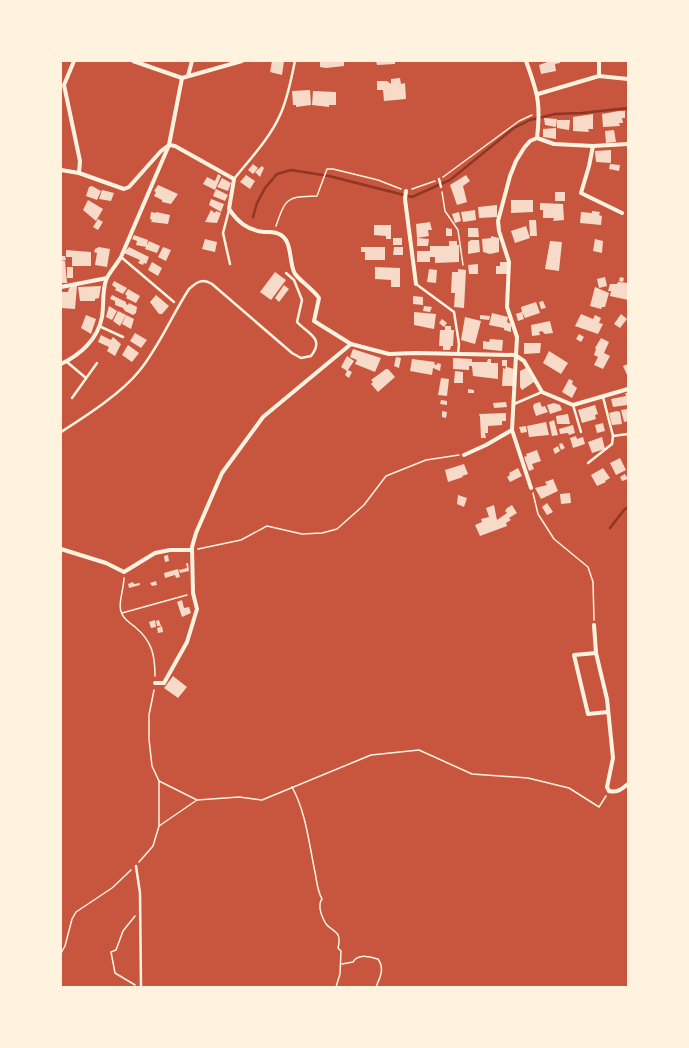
<svg xmlns="http://www.w3.org/2000/svg" width="689" height="1048" font-family="'DM Sans',sans-serif">
<style>
.lines{fill:none;stroke-linecap:round;stroke-linejoin:round}
.stream{stroke:#8f3625;stroke-width:2.5}
.building{fill:#f7dbc8}
.path{stroke:#fff3e0;stroke-width:1.5}
.service{stroke:#fff3e0;stroke-width:2.5}
.minor{stroke:#fff3e0;stroke-width:4}
</style>
<rect width="100%" height="100%" fill="#c8553d"/>
<g class="lines">
<!-- stream -->
<g class="stream">
<polyline points="253,217 257,203 265,188 277,174 291,170 329,176 412,197 450,180 514,128 530,120 555,114 582,113 628,108"/>
<polyline points="610,528 624,510 628,507"/>
</g>
</g>
<!-- building -->
<g class="building">
<polygon points="272,61 284,61 282,75 270,72"/>
<polygon points="320,61 344,61 344,66 326,68 320,67"/>
<polygon points="376,61 395,61 395,64 377,65"/>
<polygon points="550,61 560,61 560,63 555,64 556,71 541,74 539,65"/>
<polygon points="400,78 401,84 405,83 406,99 384,101 383,90 377,90 377,81 387,81 391,84 391,79"/>
<polygon points="310,90 311,105 296,107 296,105 293,105 292,91"/>
<polygon points="313,91 336,92 336,105 329,105 329,107 312,105"/>
<polygon points="619,111 625,111 625,118 622,118 623,123 619,123 620,126 603,127 602,114"/>
<polygon points="593,114 593,129 588,129 589,132 573,131 573,117"/>
<polygon points="544,118 557,119 556,127 545,125"/>
<polygon points="557,120 570,120 569,130 557,128"/>
<polygon points="556,128 556,139 543,137 543,129"/>
<polygon points="614,130 616,142 606,143 605,131"/>
<polygon points="611,150 611,163 596,162 595,151"/>
<polygon points="253,164 258,168 253,174 248,170"/>
<polygon points="610,164 620,165 619,171 609,169"/>
<polygon points="262,166 264,168 260,177 255,172"/>
<polygon points="218,174 221,176 215,190 203,184 207,177 215,181"/>
<polygon points="246,175 255,181 250,189 240,182"/>
<polygon points="466,175 470,181 463,186 467,202 457,205 450,185"/>
<polygon points="222,178 231,183 228,191 217,187"/>
<polygon points="158,185 178,194 171,204 162,202 162,200 154,196 156,192 154,191"/>
<polygon points="92,186 101,191 97,200 86,196 89,187"/>
<polygon points="216,189 228,195 225,201 213,196"/>
<polygon points="102,190 114,193 111,201 99,199"/>
<rect x="555" y="192" width="10" height="9"/>
<polygon points="211,199 224,204 221,212 209,205"/>
<polygon points="88,200 103,209 96,221 83,210"/>
<polygon points="511,200 533,200 533,212 511,213"/>
<polygon points="540,203 563,204 564,220 553,221 554,218 543,218 543,210 540,210"/>
<polygon points="497,205 497,217 479,218 478,207"/>
<polygon points="211,210 215,213 216,211 221,213 217,223 205,222"/>
<polygon points="475,210 476,220 463,222 461,212"/>
<polygon points="592,211 600,212 599,215 602,216 601,225 580,223 581,212 592,213"/>
<polygon points="151,212 156,213 156,212 170,215 168,224 151,222 152,220 150,219"/>
<polygon points="459,212 461,221 455,223 452,214"/>
<polygon points="98,219 103,222 98,230 93,227"/>
<polygon points="529,220 536,220 537,236 530,236"/>
<polygon points="430,222 432,230 428,230 429,236 417,238 416,224"/>
<polygon points="374,225 391,225 391,239 386,239 386,236 374,235"/>
<polygon points="526,226 530,238 515,243 511,231"/>
<polygon points="446,228 452,229 452,236 446,236"/>
<polygon points="468,228 478,228 479,237 468,237"/>
<polygon points="134,235 148,240 147,245 149,241 160,246 157,253 145,249 146,247 136,245 137,241 132,239"/>
<polygon points="491,236 499,238 499,252 490,254 483,252 482,239 491,238"/>
<rect x="393" y="238" width="9" height="7"/>
<polygon points="417,238 429,239 428,246 417,246"/>
<polygon points="205,239 217,242 215,252 202,249"/>
<polygon points="595,239 603,241 602,253 593,251"/>
<polygon points="471,240 479,240 480,252 468,254 468,242"/>
<polygon points="449,241 457,241 457,245 459,245 459,262 435,263 435,257 430,257 430,262 417,262 417,251 430,251 430,246 449,246"/>
<polygon points="550,241 562,242 559,271 545,269"/>
<polygon points="99,247 110,249 107,267 95,265 97,253 94,252 95,249"/>
<polygon points="129,247 149,257 146,264 144,263 143,265 138,263 140,260 124,253"/>
<polygon points="163,247 171,250 166,261 158,257"/>
<polygon points="361,247 385,247 385,260 365,260 365,252 361,252"/>
<polygon points="394,247 403,247 403,255 393,255"/>
<polygon points="66,250 91,252 91,266 72,266 72,257 66,257"/>
<polygon points="61,256 65,256 66,260 61,261"/>
<polygon points="61,261 65,261 67,283 61,283"/>
<polygon points="152,262 162,268 158,276 148,270"/>
<polygon points="500,262 508,262 508,274 496,274 496,266 500,266"/>
<polygon points="478,264 478,274 469,274 468,265"/>
<rect x="67" y="267" width="6" height="11"/>
<polygon points="375,267 400,268 400,287 391,287 391,280 375,279"/>
<polygon points="429,269 437,270 436,283 427,282"/>
<polygon points="458,269 466,270 464,308 454,307 455,293 451,293 452,272 458,272"/>
<polygon points="275,272 286,280 271,300 260,292"/>
<polygon points="605,277 607,286 599,288 597,279"/>
<polygon points="620,277 624,278 623,282 619,281"/>
<polygon points="114,281 127,288 123,294 115,290 116,288 112,285"/>
<polygon points="618,282 628,283 628,300 610,296 611,291 608,291 610,284 617,284"/>
<polygon points="284,285 289,289 279,302 275,298"/>
<polygon points="73,286 77,286 75,309 61,308 61,292 68,292 69,288"/>
<polygon points="101,286 99,298 95,299 95,301 80,301 78,287"/>
<polygon points="595,287 609,293 605,307 602,307 601,309 590,306"/>
<polygon points="128,289 140,296 136,303 126,298 127,296 125,294"/>
<polygon points="112,295 126,302 126,304 128,305 129,303 137,307 136,313 133,315 125,311 123,308 115,305 115,301 110,299"/>
<polygon points="156,295 169,306 162,314 159,314 150,302"/>
<polygon points="413,296 423,297 423,305 413,304"/>
<polygon points="543,301 546,308 541,309 539,302"/>
<polygon points="536,302 540,313 525,318 522,312 524,319 518,321 516,314 522,312 521,307"/>
<polygon points="109,306 117,311 112,320 106,317"/>
<polygon points="424,306 432,307 430,312 423,311"/>
<polygon points="118,311 126,315 120,326 113,321"/>
<polygon points="414,312 436,314 434,329 414,325"/>
<polygon points="492,313 508,317 507,322 511,324 511,332 504,330 504,328 489,325"/>
<polygon points="581,314 593,319 595,315 601,318 599,323 603,324 598,334 575,326"/>
<polygon points="621,314 627,319 620,328 614,324"/>
<polygon points="86,315 96,319 91,334 81,328"/>
<polygon points="126,315 134,319 131,329 122,324"/>
<polygon points="480,315 490,316 489,320 480,319"/>
<polygon points="465,317 481,321 475,344 461,340"/>
<polygon points="442,319 447,323 444,327 439,323"/>
<polygon points="550,321 553,333 545,334 542,331 539,332 540,335 532,336 531,325"/>
<polygon points="445,326 451,326 451,330 454,330 453,346 451,346 450,350 443,350 443,346 439,346 440,330 445,330"/>
<polygon points="135,333 147,340 141,348 130,341"/>
<polygon points="579,334 584,337 581,342 576,339"/>
<polygon points="101,335 111,340 113,337 121,344 115,356 107,351 109,347 98,342"/>
<polygon points="601,338 609,342 604,353 610,356 603,369 594,365 598,357 594,355 596,349 595,348"/>
<polygon points="490,339 503,340 502,351 483,349 483,341 489,342"/>
<polygon points="524,343 541,343 540,353 524,354"/>
<polygon points="128,345 139,353 132,362 122,355"/>
<polygon points="353,349 381,358 375,372 355,364 357,360 350,357"/>
<polygon points="549,351 568,363 561,374 543,363"/>
<polygon points="347,356 354,361 348,370 352,372 349,378 345,375 347,371 341,367"/>
<polygon points="396,357 401,358 399,368 394,366"/>
<polygon points="453,358 472,359 472,362 487,362 488,359 491,359 491,363 498,363 498,379 473,376 472,366 469,366 469,370 453,369"/>
<polygon points="412,359 435,362 434,364 437,365 437,363 441,364 440,371 433,368 432,375 410,371"/>
<polygon points="502,360 507,360 507,367 514,369 514,386 502,386 503,368 505,369 506,366 502,366"/>
<polygon points="628,364 628,377 623,366"/>
<polygon points="526,368 534,382 522,390 520,387 520,371"/>
<polygon points="386,369 388,369 395,377 378,392 371,384 373,382 371,380"/>
<polygon points="455,371 463,372 463,383 454,383"/>
<polygon points="441,378 449,379 447,396 438,395"/>
<polygon points="569,379 573,381 572,384 577,388 572,398 562,392"/>
<polygon points="468,389 474,390 474,393 468,393"/>
<polygon points="625,393 628,393 627,405 613,407 611,399 626,396"/>
<polygon points="441,400 447,401 447,405 440,404"/>
<polygon points="506,402 507,407 494,408 493,403"/>
<polygon points="540,402 542,407 545,406 548,412 536,416 533,407 534,404"/>
<polygon points="554,403 560,405 562,410 550,414 547,405"/>
<polygon points="595,405 598,414 595,415 596,419 582,423 578,410"/>
<polygon points="628,409 628,421 624,422 621,410"/>
<polygon points="442,411 447,412 446,418 442,417"/>
<polygon points="617,411 620,412 622,424 612,425 609,413"/>
<polygon points="506,413 506,421 502,421 502,425 488,426 488,433 485,433 486,438 481,438 480,417 479,414"/>
<polygon points="568,414 570,424 557,424 556,416"/>
<polygon points="554,420 558,435 552,436 549,422"/>
<polygon points="546,422 549,435 529,437 527,426"/>
<polygon points="603,423 605,431 597,433 595,425"/>
<polygon points="573,425 575,433 569,435 568,433 560,434 559,429"/>
<polygon points="526,426 527,432 521,433 519,427"/>
<polygon points="576,436 577,439 583,437 585,444 573,448 570,438"/>
<polygon points="602,437 605,449 592,453 588,442"/>
<polygon points="562,443 565,448 561,450 559,444"/>
<polygon points="558,446 560,451 555,454 553,449"/>
<polygon points="537,450 541,461 532,464 534,469 529,471 524,457 527,456 526,454"/>
<polygon points="620,458 626,470 616,475 610,463"/>
<polygon points="464,464 468,474 462,476 463,477 448,482 445,470"/>
<polygon points="518,468 522,476 510,482 507,477 510,475 509,473"/>
<polygon points="603,468 610,478 605,481 606,482 597,486 591,475"/>
<polygon points="625,474 628,479 622,481 620,477"/>
<polygon points="553,479 558,491 541,499 535,488 547,485 545,482"/>
<polygon points="570,493 571,503 561,504 560,494"/>
<polygon points="458,495 467,498 464,507 457,504"/>
<polygon points="547,503 553,512 547,515 542,507"/>
<polygon points="494,505 497,520 507,513 505,511 507,508 512,505 517,513 509,518 511,520 506,523 507,526 480,536 475,525 482,522 481,519 489,517 486,508"/>
<polygon points="168,555 169,561 165,562 164,556"/>
<polygon points="186,563 188,563 189,571 180,573 179,570 187,568"/>
<polygon points="178,569 180,577 176,578 175,575 165,578 164,573"/>
<polygon points="156,581 157,585 152,586 150,583"/>
<polygon points="133,582 134,584 140,583 140,585 129,588 128,584"/>
<polygon points="182,600 184,608 189,607 191,613 182,617 177,602"/>
<polygon points="155,620 156,627 151,628 149,622"/>
<polygon points="159,620 161,626 157,626 156,621"/>
<polygon points="162,626 163,632 158,633 157,628"/>
<polygon points="173,676 187,687 178,698 164,688"/>
</g>
<g class="lines">
<!-- path -->
<g class="path">
<polyline points="443,177 519,121 532,115"/>
<polyline points="412,189 435,181"/>
<polyline points="442,192 445,211 458,230 463,265"/>
<path d="M 276,226 C 286,197 287,197 317,196 L 327,169 L 333,169 L 378,180 L 401,189"/>
<polyline points="533,493 538,514 554,539 588,567 593,582 594,620"/>
<polyline points="198,549 241,540 267,526 302,534 322,533 337,529 364,505 386,476 426,460 459,455"/>
<path d="M 124,578 C 124,589 117,605 122,614 C 124,619 131,624 135,627 C 152,641 155,655 155,676"/>
<polyline points="122,613 187,595"/>
<polyline points="159,781 197,800 239,797 262,800 371,755 419,750 472,774 528,778 569,788 599,807 606,796"/>
<path d="M 292,787 C 306,812 309,844 315,872 C 317,882 317,890 322,899 C 317,906 322,917 326,924 C 329,928 335,930 338,935 C 340,939 339,944 338,948 L 341,951 L 340,974 L 336,987"/>
<polyline points="159,826 197,800"/>
<polyline points="139,862 153,846 159,826 159,781 152,766 149,739 149,715 154,690"/>
<polyline points="135,916 123,931 116,950 111,952 115,973 135,985"/>
<polyline points="61,953 65,946 72,919 76,912 112,888 131,870"/>
<path d="M 342,964 L 353,962 C 358,953 369,957 378,959 C 385,969 380,977 376,987"/>
</g>
<!-- service -->
<g class="service">
<path d="M 234,179 C 250,159 270,138 280,115 C 288,98 291,79 295,61"/>
<polyline points="439,179 441,187"/>
<polyline points="229,210 223,233 230,264"/>
<polyline points="121,257 174,302"/>
<polyline points="416,284 454,312 459,344 458,354"/>
<polyline points="99,326 123,337"/>
<polyline points="67,362 86,378"/>
<polyline points="603,397 613,436 628,434"/>
<polyline points="72,398 97,363"/>
<polyline points="514,404 542,392"/>
<polyline points="573,405 581,432"/>
<path d="M 61,432 C 86,416 122,393 140,370 C 160,345 172,315 189,289 C 197,282 202,278 212,284 L 292,353 L 301,358 L 311,356 C 325,338 308,334 297,322 L 302,300 L 294,280 L 286,273"/>
<polyline points="588,463 612,444 613,436"/>
<polyline points="136,866 140,893 141,987"/>
</g>
<!-- minor -->
<g class="minor">
<polyline points="74,61 64,85 80,161 79,173"/>
<polyline points="133,61 182,78 242,61"/>
<path d="M 526,61 C 538,94 541,104 537,138"/>
<polyline points="188,76 192,61"/>
<polyline points="599,76 599,61"/>
<polyline points="538,94 599,76 628,79"/>
<polyline points="593,146 589,166 581,193 622,213"/>
<path d="M 61,170 L 79,173 L 124,189 L 129,187 L 161,151 L 169,145 L 175,146 L 234,179 L 229,209 C 238,222 247,230 264,232 C 270,232 275,231 281,235 C 292,242 289,260 294,272 C 296,278 313,289 319,298 L 314,321 L 351,344 L 389,354 L 415,353 L 515,355 L 524,361 L 542,392 L 573,405 L 628,389"/>
<polyline points="406,191 405,199 416,284"/>
<polyline points="61,287 107,278"/>
<path d="M 61,364 C 80,355 98,339 102,317 C 104,305 102,292 106,280 C 108,274 117,264 121,257 L 169,145 L 182,78"/>
<polyline points="464,455 486,445 512,430"/>
<polyline points="531,488 512,430 517,337 507,307 509,262 499,231 498,221 510,176 516,161 524,148 530,141 537,138 554,144 593,146 628,144"/>
<polyline points="61,549 106,563 124,572 155,553 170,550 192,550"/>
<path d="M 594,625 L 596,653 L 607,699 L 613,758 L 607,787 L 609,791 C 617,793 622,789 628,784"/>
<polyline points="596,653 574,655 588,714 608,712"/>
<polyline points="155,683 164,683 187,642 197,609 193,593 192,547 196,533 222,473 263,417 351,344"/>
</g>
</g>
<!-- border -->
<rect width="689" height="1048" fill="none" stroke="#fff3e0" stroke-width="124"/>
</svg>
